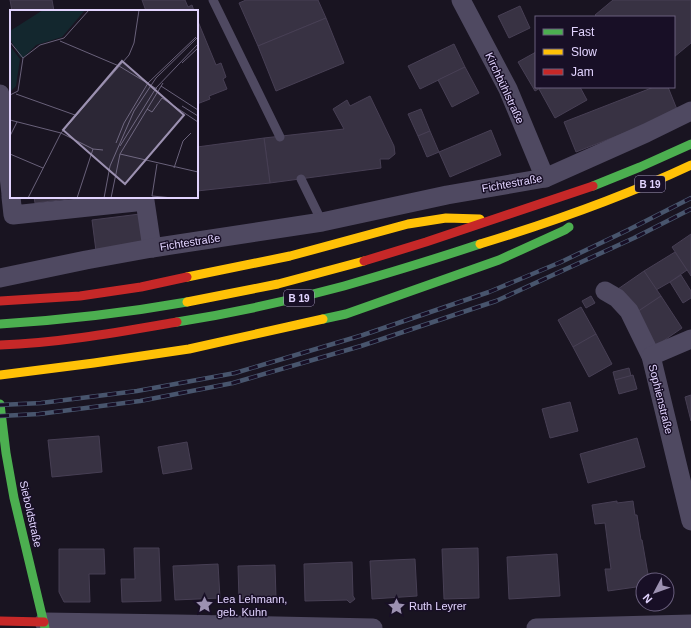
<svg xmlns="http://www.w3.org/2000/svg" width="691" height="628" font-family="Helvetica,sans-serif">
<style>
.building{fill:#383243;stroke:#473f54}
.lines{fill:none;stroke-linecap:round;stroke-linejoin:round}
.lane{stroke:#4f4961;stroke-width:9}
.street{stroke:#4f4961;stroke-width:19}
.fast{stroke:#4caf50;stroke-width:9}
.slow{stroke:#ffc107;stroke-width:9}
.jam{stroke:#c62828;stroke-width:9}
.rail-casing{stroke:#48556d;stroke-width:4.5}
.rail{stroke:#180f26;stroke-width:3;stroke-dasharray:9;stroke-linecap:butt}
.labels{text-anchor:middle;stroke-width:3;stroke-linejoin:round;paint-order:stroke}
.shield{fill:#180f26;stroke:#a599be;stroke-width:1}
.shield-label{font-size:10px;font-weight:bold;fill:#e2d4ff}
.street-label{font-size:11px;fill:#e2d4ff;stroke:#180f26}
.poi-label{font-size:11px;fill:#e2d4ff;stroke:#180f26;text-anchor:start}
.inset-road{fill:none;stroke:#69617a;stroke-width:1}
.view{fill:#9c91b1;fill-opacity:0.15;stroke:#9c91b1;stroke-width:2}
.inset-edge{fill:none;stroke:#e2d4ff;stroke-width:2}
</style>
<rect width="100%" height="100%" fill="#191421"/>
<!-- building -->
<g class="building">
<polygon points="10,0 52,0 54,11 12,11"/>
<polygon points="142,0 185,0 188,7 192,5 194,11 146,11"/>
<polygon points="246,0 318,0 326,18 258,46 239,3"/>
<polygon points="613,0 691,0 691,43 674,57 674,17 597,17 595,15"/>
<polygon points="520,6 530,28 509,38 498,16"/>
<polygon points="326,18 344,63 276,91 258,46"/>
<polygon points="197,19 216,65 221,63 226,77 223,79 227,89 209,96 210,99 197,104"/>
<polygon points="454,44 465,67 420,89 408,66"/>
<polygon points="536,52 536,87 542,87 535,91 518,62"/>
<polygon points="465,67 479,93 452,107 438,80"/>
<polygon points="543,87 580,87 587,100 555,118 539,89"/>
<polygon points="654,87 668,87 678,112 576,152 564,122"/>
<polygon points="370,96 394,146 395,154 389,159 380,159 381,168 270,183 264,138 344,129 333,109 347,100 350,106"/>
<polygon points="421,109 430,131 418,136 408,114"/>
<polygon points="491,130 501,155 450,177 439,152"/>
<polygon points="430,131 439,152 427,157 418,136"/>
<polygon points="264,138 270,183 197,191 197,147"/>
<polygon points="34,197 85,197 35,203"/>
<polygon points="140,214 144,245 96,251 92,220"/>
<polygon points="691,234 691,276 672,247"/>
<polygon points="675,252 687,270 670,282 656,290 644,271"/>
<polygon points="644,271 661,296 634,314 618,289"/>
<polygon points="681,275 691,291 691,298 683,303 670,282"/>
<polygon points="591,296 595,303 586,308 582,301"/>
<polygon points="661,296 682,328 656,346 634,314"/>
<polygon points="581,307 596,334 573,347 558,320"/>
<polygon points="596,334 612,364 589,377 573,347"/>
<polygon points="629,368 631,376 615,380 613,372"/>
<polygon points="633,375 637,389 619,394 615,380"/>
<polygon points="691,395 691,421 685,397"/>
<polygon points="570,402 578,431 550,438 542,409"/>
<polygon points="99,436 102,472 52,477 48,440"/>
<polygon points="637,438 645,467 588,483 580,454"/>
<polygon points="187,442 192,469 163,474 158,447"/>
<polygon points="617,501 617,503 633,501 635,515 637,515 641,540 642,540 649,580 643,580 643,586 608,591 605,569 611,569 605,523 595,524 592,505"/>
<polygon points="134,548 159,548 161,601 122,602 121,579 135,579"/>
<polygon points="478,548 479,598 444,599 442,549"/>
<polygon points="59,549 104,549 105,574 89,574 90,602 64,602 59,592"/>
<polygon points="557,554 560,596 509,599 507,557"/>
<polygon points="415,559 417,596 372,599 370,561"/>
<polygon points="352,562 353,596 355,599 350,603 347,600 305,601 304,564"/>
<polygon points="218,564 220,598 175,600 173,566"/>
<polygon points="275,565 276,598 239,599 238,566"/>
</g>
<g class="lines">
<!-- lane -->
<g class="lane">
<polyline points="213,0 280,137"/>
<polyline points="301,179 322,222"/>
</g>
<!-- street -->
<g class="street">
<polyline points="461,0 508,89 545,178"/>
<polyline points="0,94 11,194"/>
<polyline points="11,197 13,215 145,201 152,248"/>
<polyline points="0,278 86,260 152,248 322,222 447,195 545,178 646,133 691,111"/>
<polyline points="605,291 617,298 629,311 651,356 691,521"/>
<polyline points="651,356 691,339"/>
<polyline points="44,622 177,624 373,628"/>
<polyline points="536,628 691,624"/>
</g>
<!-- fast -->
<g class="fast">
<polyline points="593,186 640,167 691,144"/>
<polyline points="323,319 346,314 499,260 565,230 569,227"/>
<path d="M 177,322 C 233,313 289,301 344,286 C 389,273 435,259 480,244"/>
<path d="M 0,324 C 63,320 125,313 187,302"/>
<polyline points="0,404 6,453 14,498 45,628"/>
</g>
<!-- slow -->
<g class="slow">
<path d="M 480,244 C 552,222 623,197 691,165"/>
<polyline points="187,277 290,256 408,224 446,218 480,219"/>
<polyline points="187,302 278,284 364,261"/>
<polyline points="0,375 94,363 189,349 323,319"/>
</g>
<!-- jam -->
<g class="jam">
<polyline points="364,261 426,242 593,186"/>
<polyline points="0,301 80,296 141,287 187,277"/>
<path d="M 0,345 C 60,343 119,332 177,322"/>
<polyline points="0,621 44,622"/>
</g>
<defs>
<g id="rail">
<polyline points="0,405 41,403 137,391 235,373 363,335 489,292 561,262 628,230 691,198"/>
<polyline points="0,416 39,414 140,401 233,383 361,346 496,301 634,238 691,209"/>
</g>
</defs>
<!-- rail casing -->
<use href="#rail" class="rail-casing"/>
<!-- rail -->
<use href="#rail" class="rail"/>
</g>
<!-- icons -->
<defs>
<symbol id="sight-bare" viewBox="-9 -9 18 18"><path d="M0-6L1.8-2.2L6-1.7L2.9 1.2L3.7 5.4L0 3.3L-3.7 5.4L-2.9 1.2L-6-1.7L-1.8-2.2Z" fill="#9c91b1" stroke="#180f26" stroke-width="2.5" paint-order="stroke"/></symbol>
</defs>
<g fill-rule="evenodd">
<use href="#sight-bare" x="192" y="592" width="25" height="25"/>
<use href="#sight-bare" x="384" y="594" width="25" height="25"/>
</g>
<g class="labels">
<!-- shield labels -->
<g class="shield">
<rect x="635" y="176" width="30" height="16" rx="3"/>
<rect x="284" y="290" width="30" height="16" rx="3"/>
</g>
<g class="shield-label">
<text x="650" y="188">B 19</text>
<text x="299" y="302">B 19</text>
</g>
<!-- street labels -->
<g class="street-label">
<text transform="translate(505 88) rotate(65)" y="4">Kirchbühlstraße</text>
<text transform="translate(512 183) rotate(-10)" y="4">Fichtestraße</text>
<text transform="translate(190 242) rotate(-9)" y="4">Fichtestraße</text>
<text transform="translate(661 399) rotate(76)" y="4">Sophienstraße</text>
<text transform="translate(31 514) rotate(77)" y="4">Sieboldstraße</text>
</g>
<!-- poi labels -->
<g class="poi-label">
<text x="217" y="603">Lea Lehmann,<tspan x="217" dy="13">geb. Kuhn</tspan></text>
<text x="409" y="610">Ruth Leyrer</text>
</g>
</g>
<!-- overview -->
<g transform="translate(10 10)">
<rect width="188" height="188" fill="#191421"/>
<path d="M 33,0 L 75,0 L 52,27 L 26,35 L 13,48 L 10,47 L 0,29 L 0,21 ZM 0,36 L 10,49 L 6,76 L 0,82 Z" fill="#13272e"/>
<path class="inset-road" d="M 50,31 L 109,56 L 147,79M 0,32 L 13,48M 172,53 L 188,38M 151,76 L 188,100M 6,84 L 65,105M 0,85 L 8,81 L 13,48 L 30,35 L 54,28 L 79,0M 172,96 L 188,106M 137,99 L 142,102 L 152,88 L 188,112M 0,110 L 51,123 L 83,139 L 93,140M 0,126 L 7,112M 106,133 L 114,113 L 138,73 L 186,27M 110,136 L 146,78 L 188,34M 0,144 L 33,158M 110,144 L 188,162M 147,154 L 142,186 L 163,188M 164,158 L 173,131 L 181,123M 18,188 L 51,123 L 119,45 L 124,33 L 129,0M 67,188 L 83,139M 94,188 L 100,156 L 124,101 L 146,68 L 188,27M 101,188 L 110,144 L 153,73"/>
<path class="view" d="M 112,51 L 174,105 L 115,174 L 53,120 Z"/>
<rect width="188" height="188" class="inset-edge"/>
</g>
<!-- legend -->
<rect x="535" y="16" width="140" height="72" fill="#180f26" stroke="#695e7d"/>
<rect x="543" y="29" width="20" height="6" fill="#4caf50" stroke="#695e7d"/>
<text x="571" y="36" font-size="12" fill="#e2d4ff">Fast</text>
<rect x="543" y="49" width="20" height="6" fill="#ffc107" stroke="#695e7d"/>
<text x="571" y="56" font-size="12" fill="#e2d4ff">Slow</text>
<rect x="543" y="69" width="20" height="6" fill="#c62828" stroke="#695e7d"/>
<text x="571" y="76" font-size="12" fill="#e2d4ff">Jam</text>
<!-- north arrow -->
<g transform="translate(655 592) rotate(229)"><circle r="19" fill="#180f26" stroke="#695e7d"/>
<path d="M0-3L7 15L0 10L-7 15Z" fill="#9c91b1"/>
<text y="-6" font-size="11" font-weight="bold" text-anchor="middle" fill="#e2d4ff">N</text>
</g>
</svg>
